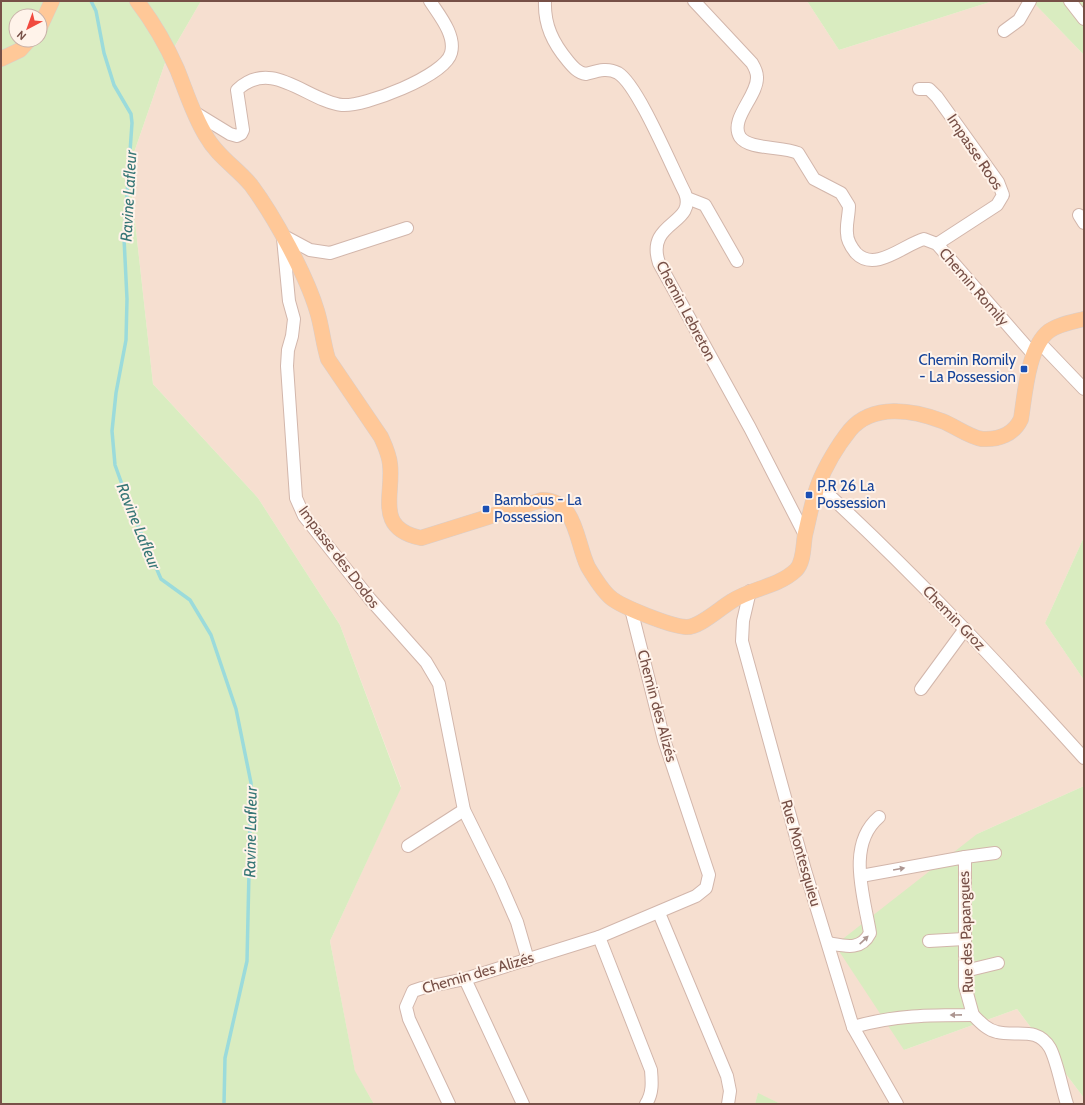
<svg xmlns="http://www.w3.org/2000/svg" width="1085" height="1105" font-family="Cabin,sans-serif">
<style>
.residential{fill:#f6dfd0}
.green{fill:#d9ecc0;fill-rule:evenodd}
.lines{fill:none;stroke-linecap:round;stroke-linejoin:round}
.stream{stroke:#9bdbdb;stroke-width:3.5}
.minor-casing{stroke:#d2b6ab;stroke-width:14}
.major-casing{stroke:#d9cecb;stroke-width:16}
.minor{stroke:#fff;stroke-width:12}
.major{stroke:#ffc898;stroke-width:15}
.oneway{fill:#ad9691}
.transit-dot{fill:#1a4fb4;stroke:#fff3ea;stroke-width:1.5}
.labels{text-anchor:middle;stroke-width:4;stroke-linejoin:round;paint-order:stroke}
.street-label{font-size:15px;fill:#775047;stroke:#fff3ea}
.transit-label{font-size:15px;fill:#164399;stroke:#fff3ea;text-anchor:start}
.water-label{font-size:16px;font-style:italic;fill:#367676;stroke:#fff3ea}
</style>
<rect width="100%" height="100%" fill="#feefe2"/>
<!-- residential -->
<polygon class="residential" points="201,1 807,1 839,50 993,1 1032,1 1084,55 1084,537 1045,623 1084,680 1084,786 977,834 904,1050 1017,1009 1084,1098 1084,1104 781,1104 758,1094 755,1104 374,1104 355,1072 330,941 401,787 340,625 258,498 153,384 129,167 165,63"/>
<!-- green -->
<g class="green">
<path d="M 1,1 L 201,1 L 165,63 L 129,167 L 153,384 L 258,498 L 340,625 L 401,788 L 330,941 L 355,1071 L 374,1104 L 1,1104 ZM 16,16 L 40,16 L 40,40 L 16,40 Z"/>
<polygon points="807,1 993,1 839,50"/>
<polygon points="1032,1 1084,1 1084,55"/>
<polygon points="1084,537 1084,680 1045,623"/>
<polygon points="1084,786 1084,1098 1017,1009 904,1050 835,945 977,834"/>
<polygon points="758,1093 781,1104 755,1104"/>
</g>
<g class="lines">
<!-- stream -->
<polyline class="stream" points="91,1 96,11 104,53 114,85 131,114 132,123 124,238 127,299 126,340 116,393 112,431 115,465 132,512 161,579 190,600 211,635 236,709 251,783 247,961 225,1058 224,1104"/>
<defs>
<g id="minor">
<path d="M 545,1 C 544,25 553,43 568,61 C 573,67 578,73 586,74 C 597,71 607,67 618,73 C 638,85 672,168 685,193 C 697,225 645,221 659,263 L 750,428 L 805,535"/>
<path d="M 694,1 L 752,63 C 755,68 757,72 757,77 C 758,96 729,119 740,137 C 749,150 783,146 798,153 L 814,179 L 841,193 L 849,206 C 849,215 846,224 847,233 C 847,241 851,247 856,253 C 875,273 905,244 924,239 L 937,244 L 1033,354"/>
<polyline points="1070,1 1084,19"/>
<polyline points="1004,31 1019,20 1030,1"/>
<polyline points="919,89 929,89 937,97 998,182 1003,195 997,205 937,244"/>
<path d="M 194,112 L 230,134 L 237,136 L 241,134 L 243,130 L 237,90 C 272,57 307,101 342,105 C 364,107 445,76 451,53 C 456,35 439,15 430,1"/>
<polyline points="687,198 705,205 737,261"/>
<polyline points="1079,215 1084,223"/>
<polyline points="282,235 310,250 330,253 407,228"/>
<polyline points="283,238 289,301 294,319 292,336 288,350 287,366 296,498 304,516 370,599 426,662 439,684 464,810 500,883 517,922 528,960"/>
<polyline points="1039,342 1084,389"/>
<path d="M 818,485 C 912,571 999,664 1084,758"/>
<polyline points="750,591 743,621 742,641 805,870 853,1027 897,1104"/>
<polyline points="921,689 965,629"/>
<polyline points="408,846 464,810"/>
<polyline points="965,857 995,853"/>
<polyline points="659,913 727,1076 730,1091 728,1104"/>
<path d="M 599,937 L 651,1070 C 652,1082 653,1093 646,1104"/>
<polyline points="929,941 964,939"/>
<path d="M 828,943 C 845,946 861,951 870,933 C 864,896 846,845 879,817"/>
<polyline points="965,971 998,963"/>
<polyline points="465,979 523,1104"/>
<path d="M 973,1015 C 980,1022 987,1030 997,1032 C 1017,1037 1037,1026 1050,1048 C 1057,1061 1062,1089 1067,1104"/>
<path d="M 853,1027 C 895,1015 930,1015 973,1015 L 965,986 L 965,857 L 861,876"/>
<polyline points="449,1104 409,1019 406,1007 413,991 422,988 465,979 599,937 696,896 706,888 709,875 664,740 631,609"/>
</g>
<g id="major">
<path d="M 137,1 C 153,22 166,44 177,69 C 186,91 193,115 206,136 C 217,156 237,168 251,185 C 274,216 306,274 317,311 C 322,327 323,343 328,359 L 381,437 C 385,446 389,454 390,464 C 394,495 374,528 421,538 L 542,500 C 577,500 576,543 588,567 C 594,577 602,590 610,597 C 621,607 671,626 686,627 C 699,628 720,608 732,601 C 752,588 778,587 796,570 C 804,562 803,546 805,535 C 809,519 812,501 818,485 C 825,467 838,445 850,430 C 873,403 913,410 942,421 C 955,426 969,437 982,439 C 999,440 1014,434 1021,419 C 1025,394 1028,347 1049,331 C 1059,324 1072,322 1084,319"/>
<polyline points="40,27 52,1"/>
<polyline points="1,59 20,50 29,40"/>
</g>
</defs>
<!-- minor casing -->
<use href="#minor" class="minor-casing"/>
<!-- major casing -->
<use href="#major" class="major-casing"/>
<!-- minor -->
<use href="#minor" class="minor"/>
<!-- major -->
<use href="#major" class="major"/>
</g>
<!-- one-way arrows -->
<defs><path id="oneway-solid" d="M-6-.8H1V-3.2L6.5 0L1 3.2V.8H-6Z"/></defs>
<g class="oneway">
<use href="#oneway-solid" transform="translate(899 869) rotate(-10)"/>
<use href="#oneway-solid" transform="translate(864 940) rotate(-43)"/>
<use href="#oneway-solid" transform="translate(956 1015) rotate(179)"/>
</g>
<!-- markers -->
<g class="transit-dot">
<rect x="1020" y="365" width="8" height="8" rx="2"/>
<rect x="805" y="491" width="8" height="8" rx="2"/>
<rect x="482" y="505" width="8" height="8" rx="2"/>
</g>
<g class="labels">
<!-- street labels -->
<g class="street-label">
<text transform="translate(975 152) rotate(56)" y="5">Impasse Roos</text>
<text transform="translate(974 287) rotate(49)" y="5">Chemin Romily</text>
<text transform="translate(686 311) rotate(62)" y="5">Chemin Lebreton</text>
<text transform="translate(339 557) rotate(53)" y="5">Impasse des Dodos</text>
<text transform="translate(954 618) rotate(46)" y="5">Chemin Groz</text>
<text transform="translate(657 706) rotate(75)" y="5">Chemin des Alizés</text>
<text transform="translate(801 853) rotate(74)" y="5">Rue Montesquieu</text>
<text transform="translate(966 932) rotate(-92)" y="5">Rue des Papangues</text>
<text transform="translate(478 973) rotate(-16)" y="5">Chemin des Alizés</text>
</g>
<!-- transit labels -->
<g class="transit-label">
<text x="1016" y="365" text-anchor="end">Chemin Romily<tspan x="1016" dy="17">- La Possession</tspan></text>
<text x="817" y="491">P.R 26 La<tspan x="817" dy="17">Possession</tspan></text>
<text x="494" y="505">Bambous - La<tspan x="494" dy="17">Possession</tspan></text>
</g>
<!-- water labels -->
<g class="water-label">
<text transform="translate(128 196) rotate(-87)" y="6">Ravine Lafleur</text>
<text transform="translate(139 526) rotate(68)" y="6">Ravine Lafleur</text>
<text transform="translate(250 832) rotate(-89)" y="6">Ravine Lafleur</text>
</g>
</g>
<!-- border -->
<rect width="1085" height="1105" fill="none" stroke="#775047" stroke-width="4"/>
<!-- north arrow -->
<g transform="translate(28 28) rotate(221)"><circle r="19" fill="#fff3ea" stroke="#c9b2a9"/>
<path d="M0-3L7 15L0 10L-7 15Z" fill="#f1493e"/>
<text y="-6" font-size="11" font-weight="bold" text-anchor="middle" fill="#775047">N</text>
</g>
</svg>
